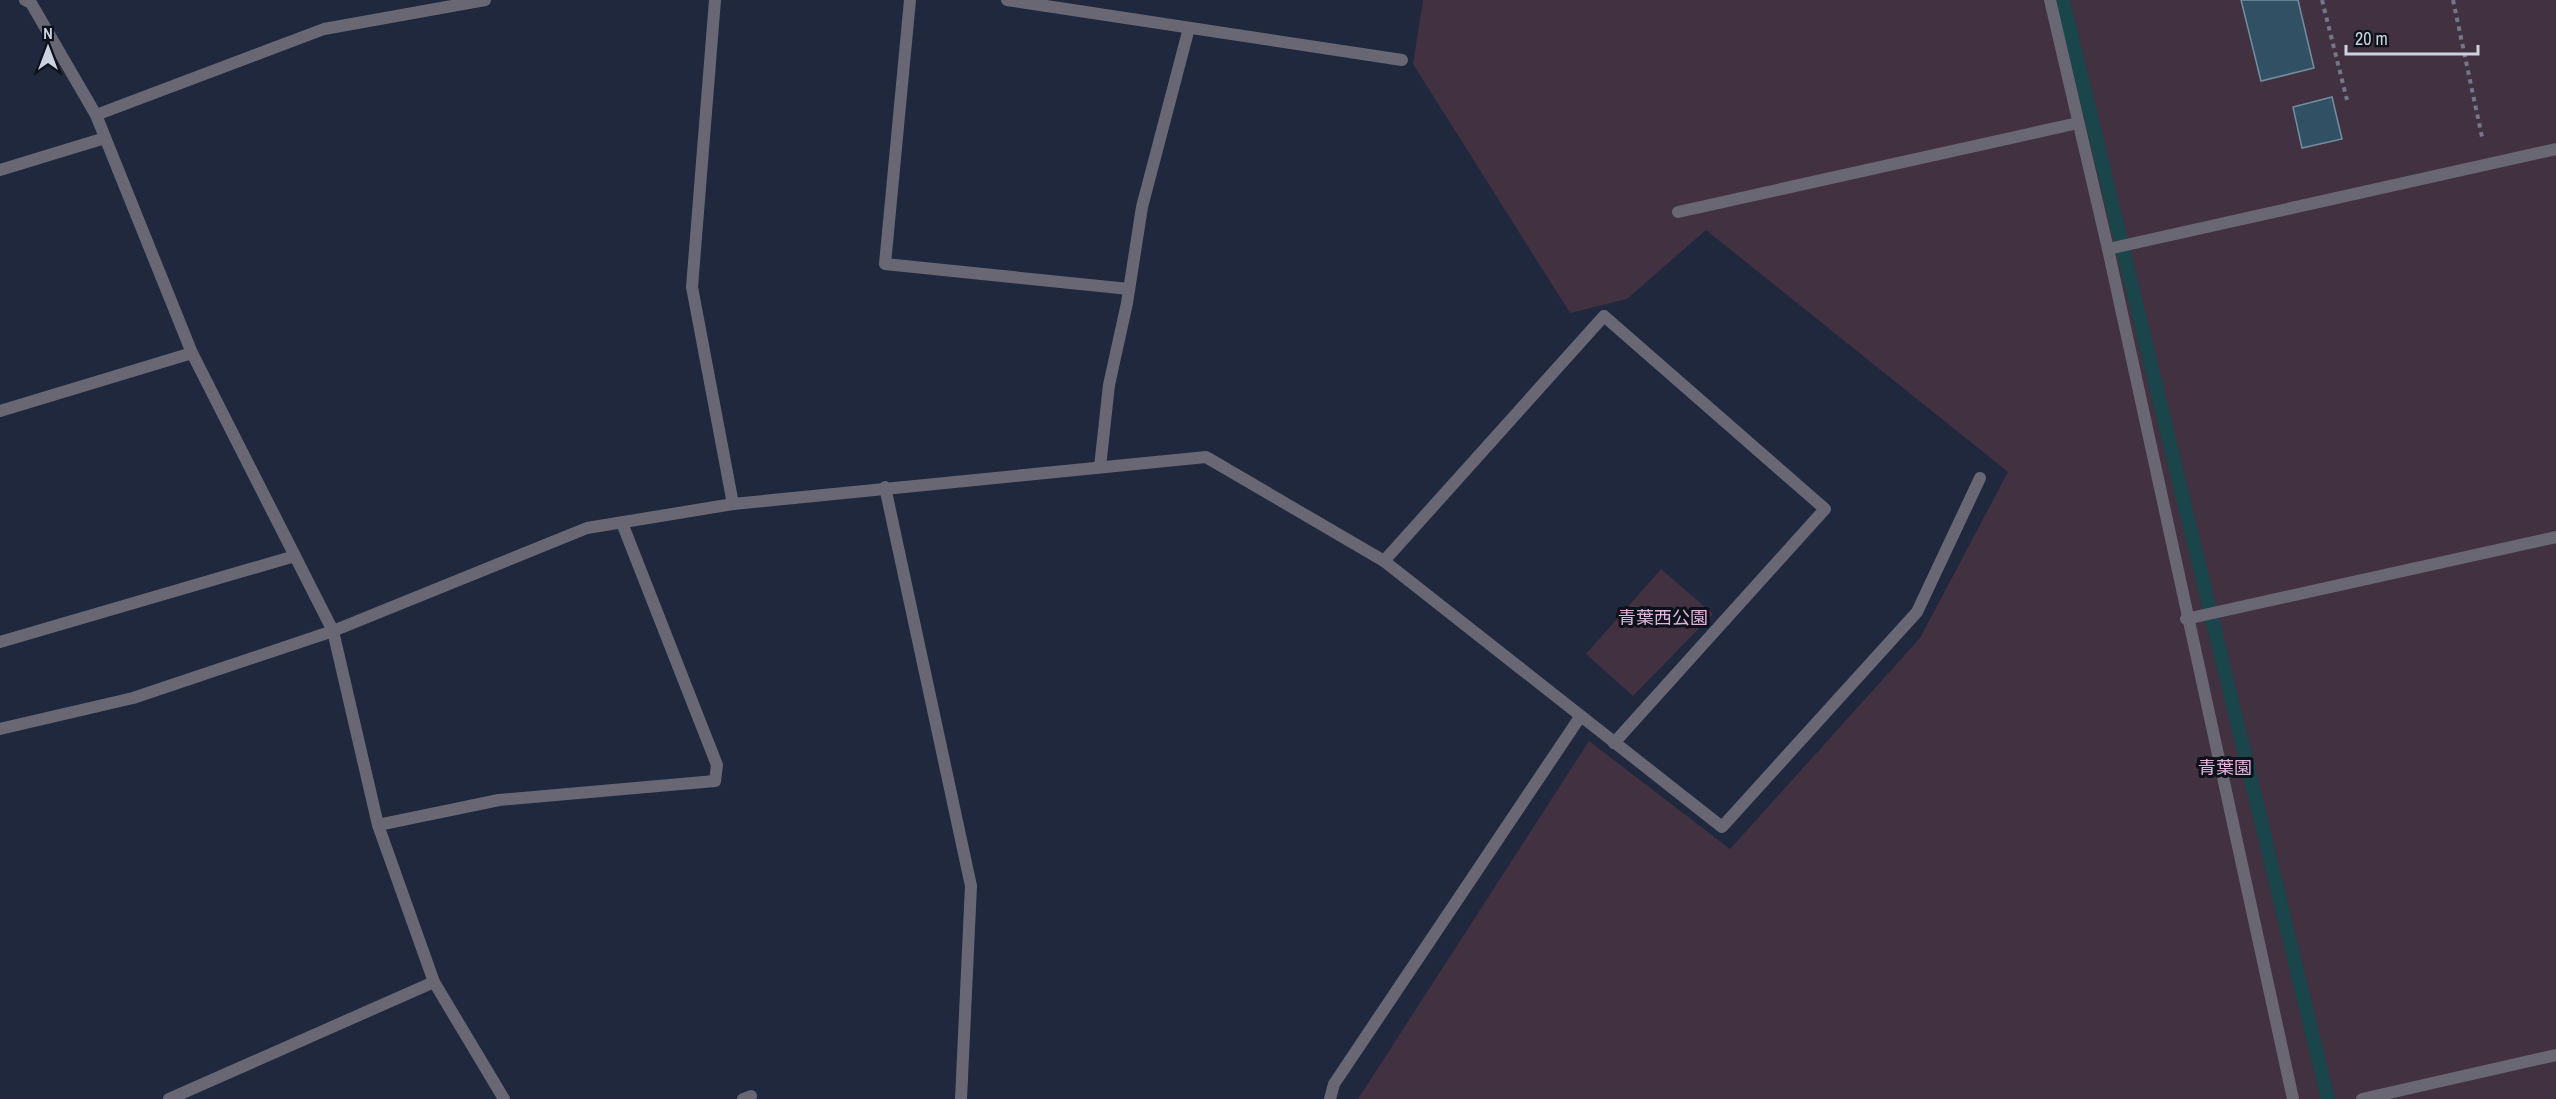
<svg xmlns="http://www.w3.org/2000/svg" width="2556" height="1099" font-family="'Archivo Narrow','Noto Sans JP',sans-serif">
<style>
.green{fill:#423141}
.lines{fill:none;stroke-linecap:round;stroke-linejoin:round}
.stream{stroke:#1a454a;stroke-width:14}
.building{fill:#325063;stroke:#728ea0;stroke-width:1.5}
.path{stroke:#707889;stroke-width:4;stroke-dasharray:4.5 4.5;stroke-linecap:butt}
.service{stroke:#6a6775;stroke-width:12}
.minor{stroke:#6a6775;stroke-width:12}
.labels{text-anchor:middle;stroke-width:6;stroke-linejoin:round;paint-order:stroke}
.park-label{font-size:18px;fill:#e2b5e1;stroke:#0d111a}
</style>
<rect width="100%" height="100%" fill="#1f283d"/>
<!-- green -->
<g class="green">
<polygon points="1423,0 2556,0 2556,1099 1358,1099 1589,741 1730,849 1920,638 2008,472 1706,230 1627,299 1570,313 1413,64"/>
<polygon points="1661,569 1713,614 1633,696 1586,654"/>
</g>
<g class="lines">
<!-- stream -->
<polyline class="stream" points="2063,0 2328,1099"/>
</g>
<!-- building -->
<g class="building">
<polygon points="2241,0 2298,0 2314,68 2261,81"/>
<polygon points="2332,97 2342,139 2302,148 2293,107"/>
</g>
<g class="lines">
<!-- path -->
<g class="path">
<polyline points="2322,0 2347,100"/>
<polyline points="2453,0 2482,137"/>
</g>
<!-- service -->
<g class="service">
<polyline points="2050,0 2108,249 2293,1099"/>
<polyline points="0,170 105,138"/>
<polyline points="1678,212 2078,123"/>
<polyline points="2108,249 2556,149"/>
<polyline points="2186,619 2556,537"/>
<polyline points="743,1099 751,1096"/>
<polyline points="2362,1099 2556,1055"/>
</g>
<!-- minor -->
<g class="minor">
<polyline points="25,0 31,3 96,115 192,353 333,631 378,825 434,982 504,1099"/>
<polyline points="715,0 692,287 733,504"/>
<polyline points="910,0 885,264 1129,289"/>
<polyline points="1007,0 1402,60"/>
<polyline points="96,115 324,29 485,0"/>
<polyline points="0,411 192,353"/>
<polyline points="1100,467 1109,385 1127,303 1142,207 1189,28"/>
<polyline points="885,487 971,886 961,1099"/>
<polyline points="1384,561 1722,827 1917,612 1980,478"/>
<polyline points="0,642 295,556"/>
<polyline points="0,729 133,698 333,631 587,528 733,504 1206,457 1384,561 1604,316 1825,509 1614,743"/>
<polyline points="378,825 499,800 715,781 717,765 622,523"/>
<polyline points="169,1099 434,982"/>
<polyline points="1330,1099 1334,1084 1580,717"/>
</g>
</g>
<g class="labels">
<!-- park labels -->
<g class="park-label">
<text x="1663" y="624">青葉西公園</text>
<text x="2225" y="774">青葉園</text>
</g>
</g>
<!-- north arrow -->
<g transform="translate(48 48)" stroke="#0d111a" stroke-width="4.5" paint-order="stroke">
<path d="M0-4.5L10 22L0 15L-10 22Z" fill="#cbd2e0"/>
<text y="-9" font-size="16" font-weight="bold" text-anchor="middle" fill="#cbd2e0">N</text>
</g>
<!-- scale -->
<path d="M2346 45v9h132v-9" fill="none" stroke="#cbd2e0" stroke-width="3"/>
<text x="2355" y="45" font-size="18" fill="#cbd2e0" stroke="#0d111a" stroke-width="4.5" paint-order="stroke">20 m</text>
</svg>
